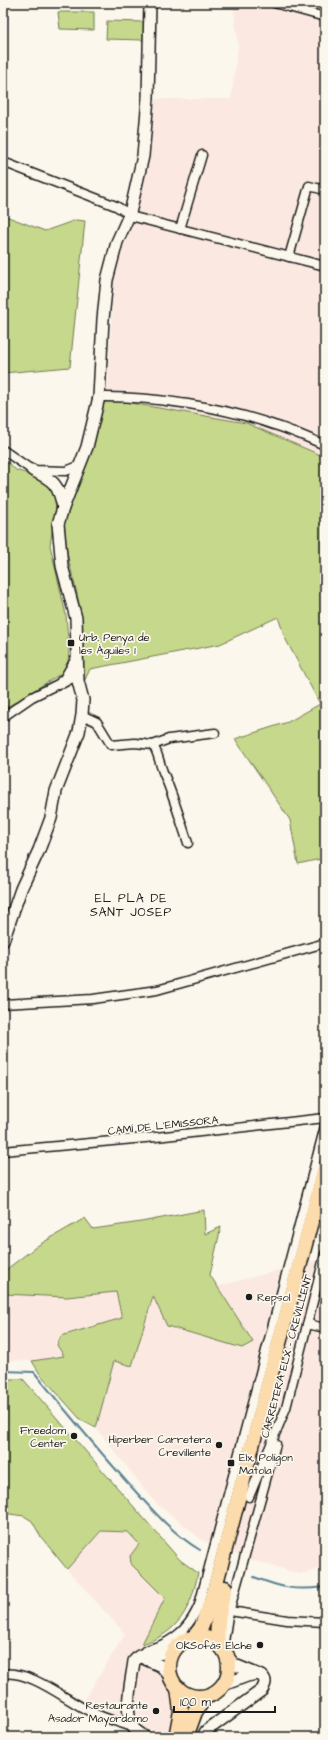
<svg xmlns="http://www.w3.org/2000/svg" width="328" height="1740" font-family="'Architects Daughter',sans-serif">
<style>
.built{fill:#fbe9e1}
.green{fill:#c6d88c;stroke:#717a54}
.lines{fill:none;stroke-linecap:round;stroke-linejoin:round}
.stream{stroke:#5a8294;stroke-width:2}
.street-casing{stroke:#1c1c1c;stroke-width:11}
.secondary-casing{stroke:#1c1c1c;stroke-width:14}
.highway-casing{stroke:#1c1c1c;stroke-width:17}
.street{stroke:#fbf7ec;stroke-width:8}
.secondary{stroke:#fbf7ec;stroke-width:11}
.highway{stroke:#fcdcac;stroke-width:14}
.poi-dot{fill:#1c1c1c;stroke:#fbf7ec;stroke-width:1.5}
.labels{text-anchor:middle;stroke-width:3.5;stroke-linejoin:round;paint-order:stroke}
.poi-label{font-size:11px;fill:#1c1c1c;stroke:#fbf7ec;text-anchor:end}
.street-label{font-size:11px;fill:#1c1c1c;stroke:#fbf7ec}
.neighbourhood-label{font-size:12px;letter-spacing:1px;fill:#1c1c1c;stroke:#fbf7ec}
</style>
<rect width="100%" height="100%" fill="#fbf7ec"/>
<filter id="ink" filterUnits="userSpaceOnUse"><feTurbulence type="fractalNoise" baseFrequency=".025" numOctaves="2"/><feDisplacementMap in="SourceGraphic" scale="8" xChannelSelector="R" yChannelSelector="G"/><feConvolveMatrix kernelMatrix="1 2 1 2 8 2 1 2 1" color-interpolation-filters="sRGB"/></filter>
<g filter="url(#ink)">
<!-- built -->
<g class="built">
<polygon points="233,3 325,3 325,457 246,423 107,399 114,278 150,155 155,99 231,99 238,45"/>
<polygon points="325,1258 325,1568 300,1574 252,1560 202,1540 156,1503 96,1428 114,1361 132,1366 153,1296 242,1348 252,1342 218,1286"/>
<polygon points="116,1292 122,1318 61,1336 64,1356 32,1361 3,1360 3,1294 67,1297"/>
<polygon points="102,1531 128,1532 139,1544 130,1556 131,1564 165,1598 140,1649 132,1658 132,1664 154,1663 164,1674 176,1698 171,1737 151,1737 134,1721 121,1718 111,1718 83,1702 125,1634 67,1569"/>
</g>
<!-- green -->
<g class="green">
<polygon points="58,12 94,12 94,30 60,29"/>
<polygon points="107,21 144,22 143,40 106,39"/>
<polygon points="3,215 45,231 76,220 85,221 70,367 3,373"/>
<path d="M 107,399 L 246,423 L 325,457 L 325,472 L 323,479 L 325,479 L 325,858 L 298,864 L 290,820 L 235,739 L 288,722 L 320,704 L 285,638 L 278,617 L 220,644 L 90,669 L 83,684 C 82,676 79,667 80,659 C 80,641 82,623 79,604 C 73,570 61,548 65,511 L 103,403 Z"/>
<polygon points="3,458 16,470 43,479 49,485 57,500 50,545 66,615 69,650 68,662 62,673 9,706 3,707"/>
<polygon points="204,1210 205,1234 221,1227 210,1275 253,1342 242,1348 167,1326 153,1296 132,1366 114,1361 96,1428 81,1420 40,1374 32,1361 64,1356 57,1345 61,1336 122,1318 116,1292 67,1297 3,1294 3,1272 37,1246 85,1218 93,1229 141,1222"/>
<path d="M 3,1379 L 23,1379 L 180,1560 L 198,1573 C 191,1608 179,1633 142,1644 L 165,1598 L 131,1564 L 130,1556 L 139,1544 L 128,1532 L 101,1531 L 67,1569 L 41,1537 L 32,1521 L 24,1516 L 3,1513 Z"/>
</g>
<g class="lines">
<!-- stream -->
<g class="stream">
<path d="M 3,1371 L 34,1372 C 64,1409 95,1446 126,1481 C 149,1506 171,1533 200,1550"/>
<path d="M 254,1577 C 282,1588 295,1591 325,1587"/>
</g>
<defs>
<g id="street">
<polyline points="274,3 325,17"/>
<polyline points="3,162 116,206 134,217 325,266"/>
<polyline points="180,229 202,155"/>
<polyline points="289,257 309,186 325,190"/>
<path d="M 99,397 C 153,396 223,407 274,425 C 291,430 308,438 325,445"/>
<polyline points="3,450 32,470 66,471 81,465"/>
<path d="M 82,715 L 97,722 L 111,745 L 135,743 L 153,745 C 159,755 159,762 163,772 C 173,795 180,819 188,843"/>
<polyline points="3,717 32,697 62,682 76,658"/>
<polyline points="153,745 169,739 215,733"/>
<polyline points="3,1004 93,999 157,990 325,943"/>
<polyline points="3,1151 156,1137 325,1118"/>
<polyline points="307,1324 325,1328"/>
<polyline points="249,1497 286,1408 325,1254"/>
<polyline points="230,1611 287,1620 325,1622"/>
<polyline points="223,1649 228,1616 276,1444"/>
<path d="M 141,1654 C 146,1649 154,1648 161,1645 C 180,1636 191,1624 199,1605 L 325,1126"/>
<path d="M 3,1674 C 29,1669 66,1700 89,1711 C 103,1718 118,1722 133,1727"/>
</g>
<g id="secondary">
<path d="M 32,470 C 53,480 59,484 63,508"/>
<polyline points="62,682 77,674"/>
<polyline points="3,941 21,889 39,850 51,818 56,791 79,732 82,715 83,700 78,681 76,618 62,566 58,524 63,508 87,447 99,397 103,319 107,280 117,242 130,213 143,156 148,98 150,3"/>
<polyline points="141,1657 161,1666 170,1676"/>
<polyline points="223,1685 247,1676 257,1674"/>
<path d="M 145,1737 C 141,1734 135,1731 133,1727 C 123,1712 132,1678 134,1661 L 139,1656 L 164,1653 L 176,1648"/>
<path d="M 203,1737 L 206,1731 L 262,1690 C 265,1684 267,1681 262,1676 L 235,1665 L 228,1657"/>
</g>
<g id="highway">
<polyline points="194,1637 201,1628 211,1602 325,1168"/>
<circle cx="199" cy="1667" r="30"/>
<path d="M 218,1644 C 216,1624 220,1607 225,1588"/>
<polyline points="176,1737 181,1711 178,1688"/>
<polyline points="186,1737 195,1712 205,1697"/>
</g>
</defs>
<!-- street casing -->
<use href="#street" class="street-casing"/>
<!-- secondary casing -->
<use href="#secondary" class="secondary-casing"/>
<!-- highway casing -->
<use href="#highway" class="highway-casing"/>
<!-- street -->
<use href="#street" class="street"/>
<!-- secondary -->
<use href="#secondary" class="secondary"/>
<!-- highway -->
<use href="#highway" class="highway"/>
</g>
</g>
<!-- markers -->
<g class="poi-dot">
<rect x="67" y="639" width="8" height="8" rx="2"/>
<circle cx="249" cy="1297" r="4"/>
<circle cx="74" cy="1436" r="4"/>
<circle cx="219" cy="1445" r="4"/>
<rect x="227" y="1459" width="8" height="8" rx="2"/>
<circle cx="260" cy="1645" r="4"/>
<circle cx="156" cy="1711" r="4"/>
</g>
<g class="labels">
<!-- poi labels -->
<g class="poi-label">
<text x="79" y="641" text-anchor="start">Urb. Penya de<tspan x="79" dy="13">les Àguiles 1</tspan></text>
<text x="257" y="1301" text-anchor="start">Repsol</text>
<text x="66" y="1434">Freedom<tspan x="66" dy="13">Center</tspan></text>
<text x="211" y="1443">Hiperber Carretera<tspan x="211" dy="13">Crevillente</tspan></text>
<text x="239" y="1461" text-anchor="start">Elx, Polígon<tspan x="239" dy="13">Matola</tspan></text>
<text x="252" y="1649">OKSofás Elche</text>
<text x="148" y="1709">Restaurante<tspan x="148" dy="13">Asador Mayordomo</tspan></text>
</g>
<!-- street labels -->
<g class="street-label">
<text transform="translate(163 1125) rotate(-6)" y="4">CAMÍ DE L'EMISSORA</text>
<text transform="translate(286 1356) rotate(-75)" y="4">CARRETERA ELX - CREVILLENT</text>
</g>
<!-- neighbourhood labels -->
<g class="neighbourhood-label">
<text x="131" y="902">EL PLA DE<tspan x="131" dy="14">SANT JOSEP</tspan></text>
</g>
</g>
<!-- margin -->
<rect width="328" height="1740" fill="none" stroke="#fbf7ec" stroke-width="16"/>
<rect x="8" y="8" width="312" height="1724" fill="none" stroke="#1c1c1c" stroke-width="1.5" filter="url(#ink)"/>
<!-- scale -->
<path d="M174 1706v6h101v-6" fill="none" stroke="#1c1c1c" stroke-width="2"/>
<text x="180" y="1706" font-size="12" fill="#1c1c1c" stroke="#fbf7ec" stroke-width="3" paint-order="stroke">100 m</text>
</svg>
